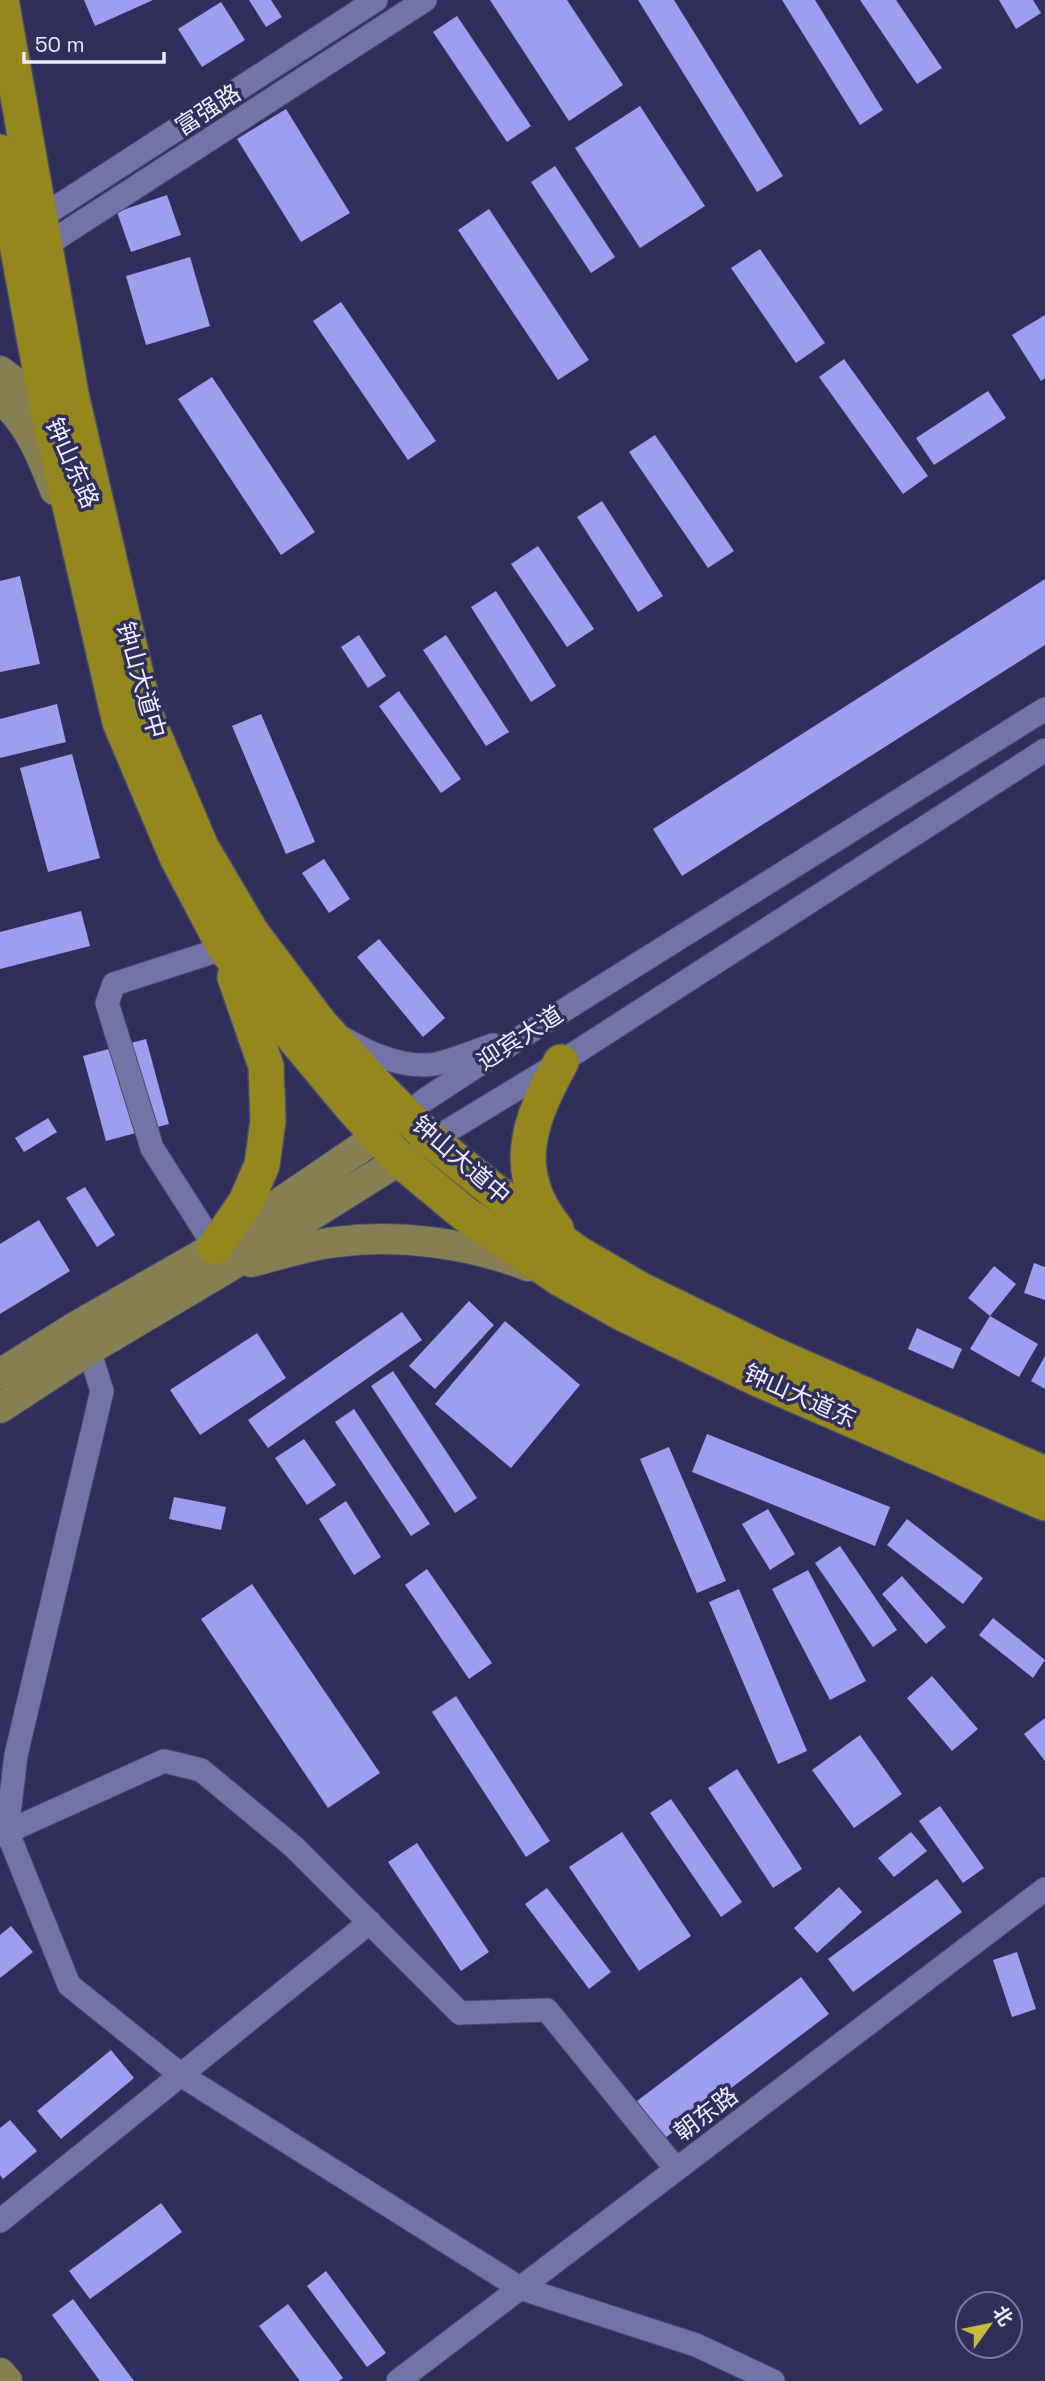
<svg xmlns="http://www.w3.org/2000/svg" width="1045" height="2381" font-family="'Space Grotesk','Noto Sans SC',sans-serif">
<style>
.building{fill:#9d9eef}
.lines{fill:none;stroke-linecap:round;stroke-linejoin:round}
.minor-casing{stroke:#4c4a6d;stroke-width:25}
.major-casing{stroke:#4c4a6d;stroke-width:32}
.highway-casing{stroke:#4c4a6d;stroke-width:38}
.minor{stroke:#7374a6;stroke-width:23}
.major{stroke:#867f54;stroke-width:30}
.highway{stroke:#93871e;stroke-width:35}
.labels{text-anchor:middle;stroke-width:7;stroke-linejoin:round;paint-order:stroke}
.street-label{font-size:24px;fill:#ecedfe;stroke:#302f5c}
</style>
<rect width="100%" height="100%" fill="#302f5c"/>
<!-- building -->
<g class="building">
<polygon points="84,0 153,0 95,26"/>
<polygon points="249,0 271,0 282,17 266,27"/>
<polygon points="490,0 567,0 623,85 569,121"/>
<polygon points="638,0 674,0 783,176 757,192"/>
<polygon points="782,0 815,0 883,110 860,125"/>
<polygon points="860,0 896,0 942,68 917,84"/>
<polygon points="999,0 1033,0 1041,13 1016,29"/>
<polygon points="221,2 245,40 202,67 178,29"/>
<polygon points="457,16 531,126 507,142 433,32"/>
<polygon points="640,106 705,206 640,248 575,148"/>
<polygon points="286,109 350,213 301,242 237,139"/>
<polygon points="555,166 615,257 591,273 531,182"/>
<polygon points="167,195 181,235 131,252 117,212"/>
<polygon points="489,209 589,360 558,380 458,230"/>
<polygon points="760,249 825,343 796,363 731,268"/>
<polygon points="190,257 210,326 146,345 126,276"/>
<polygon points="341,302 436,441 408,460 313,321"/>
<polygon points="1045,315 1045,378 1041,381 1012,335"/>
<polygon points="844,359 928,476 903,494 819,377"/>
<polygon points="212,377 315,532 281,555 178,399"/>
<polygon points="988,391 1006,418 934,465 916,438"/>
<polygon points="655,435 734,551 708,568 629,452"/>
<polygon points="602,501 663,596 638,612 577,517"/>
<polygon points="538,546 594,629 567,647 511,564"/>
<polygon points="20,576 40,664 0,672 0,581"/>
<polygon points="1045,579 1045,645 682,876 653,829"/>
<polygon points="496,591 556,686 531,702 471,607"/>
<polygon points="359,635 386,676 368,688 341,647"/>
<polygon points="446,635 509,732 486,746 423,650"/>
<polygon points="399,691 461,779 441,793 379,706"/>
<polygon points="57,704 66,742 0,758 0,719"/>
<polygon points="261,714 315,842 286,854 232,726"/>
<polygon points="72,754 100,858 48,872 20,768"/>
<polygon points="324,859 350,899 329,913 302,873"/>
<polygon points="81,911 90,946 0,969 0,932"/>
<polygon points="379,939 445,1018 423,1037 357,957"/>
<polygon points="146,1039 169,1124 106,1141 83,1056"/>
<polygon points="48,1118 57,1132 24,1152 15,1138"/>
<polygon points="85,1187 115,1235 97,1247 66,1198"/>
<polygon points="39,1220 70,1271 0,1314 0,1244"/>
<polygon points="1034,1263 1045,1267 1045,1300 1024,1293"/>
<polygon points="994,1266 1016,1284 990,1316 968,1298"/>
<polygon points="469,1301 494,1325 435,1389 409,1366"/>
<polygon points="402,1312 422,1340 268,1448 248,1420"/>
<polygon points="990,1316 1038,1344 1019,1377 970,1349"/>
<polygon points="505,1321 580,1385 511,1468 435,1404"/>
<polygon points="917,1328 962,1349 953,1369 908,1349"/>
<polygon points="257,1333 286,1378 200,1435 170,1390"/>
<polygon points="1045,1356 1045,1389 1031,1381"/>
<polygon points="393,1371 477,1498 455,1513 371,1386"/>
<polygon points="354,1409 430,1524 411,1536 335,1422"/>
<polygon points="707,1434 890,1507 875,1546 692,1472"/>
<polygon points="304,1439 336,1485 307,1505 275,1458"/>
<polygon points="669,1447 726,1581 697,1593 640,1459"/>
<polygon points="174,1497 226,1507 221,1530 169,1519"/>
<polygon points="346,1501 381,1557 354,1575 319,1519"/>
<polygon points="768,1509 795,1554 770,1570 742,1524"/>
<polygon points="907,1519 983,1578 963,1604 887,1545"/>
<polygon points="840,1546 897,1630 873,1647 815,1563"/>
<polygon points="427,1569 492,1663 469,1679 405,1585"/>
<polygon points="808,1570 866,1681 830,1700 772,1589"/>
<polygon points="902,1576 946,1627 926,1644 882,1594"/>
<polygon points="252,1584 380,1773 328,1808 201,1619"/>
<polygon points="739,1589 807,1751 778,1764 709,1602"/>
<polygon points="993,1618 1045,1660 1033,1678 979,1635"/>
<polygon points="932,1676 978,1729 952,1751 907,1698"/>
<polygon points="456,1696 550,1841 526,1857 432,1712"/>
<polygon points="1045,1718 1045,1761 1024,1734"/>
<polygon points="860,1735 902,1794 854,1828 812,1770"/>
<polygon points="737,1769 802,1869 773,1888 708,1788"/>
<polygon points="671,1799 742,1902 721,1917 650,1813"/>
<polygon points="940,1806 984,1868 963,1883 919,1821"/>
<polygon points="622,1832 691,1936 639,1971 569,1867"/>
<polygon points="911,1832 927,1851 894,1877 878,1858"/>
<polygon points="417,1843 489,1952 461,1971 388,1862"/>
<polygon points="937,1879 962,1912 853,1992 828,1959"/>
<polygon points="839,1887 862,1912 817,1953 794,1928"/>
<polygon points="547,1888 611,1972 589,1989 525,1904"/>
<polygon points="11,1926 33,1952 0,1978 0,1935"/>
<polygon points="1017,1952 1036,2009 1012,2017 993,1960"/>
<polygon points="801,1977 829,2014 665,2138 637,2101"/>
<polygon points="111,2050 134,2078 61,2139 37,2111"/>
<polygon points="10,2120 37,2151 3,2179 0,2175 0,2128"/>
<polygon points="161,2203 182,2232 90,2299 69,2271"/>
<polygon points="326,2271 386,2353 367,2367 307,2286"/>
<polygon points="73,2299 134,2381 100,2381 52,2315"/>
<polygon points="288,2304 343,2378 339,2381 300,2381 259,2326"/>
</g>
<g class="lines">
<defs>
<g id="minor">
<polyline points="29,225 376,0"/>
<polyline points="34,253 425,0"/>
<path d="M 343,1038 C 369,1054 405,1069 436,1064 C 455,1060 475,1051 493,1045"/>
<polyline points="395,1123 426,1099 526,1034 1045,709"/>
<polyline points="421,1147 561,1062 1045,750"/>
<polyline points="215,1247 152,1148 107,1003 114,984 225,948"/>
<polyline points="81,1338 89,1350 102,1391 16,1755 7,1831 69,1985 181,2075 520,2288 696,2345 773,2381"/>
<polyline points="0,1835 164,1761 201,1770 294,1847 460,2013 547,2010 676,2169"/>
<polyline points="0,2221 370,1922"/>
<polyline points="398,2381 1045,1889"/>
</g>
<g id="major">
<polyline points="0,371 47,406 52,419"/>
<path d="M 0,399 C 28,420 43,459 55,490"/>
<path d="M 251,1262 C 279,1255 308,1245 336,1242 C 400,1234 468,1243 528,1266"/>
<polyline points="0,1374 75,1327 215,1247 378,1136"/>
<polyline points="0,1408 89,1350 227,1268 400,1160"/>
<polyline points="0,2373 7,2381"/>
</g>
<g id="highway">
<polyline points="1,0 72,399 145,714 201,847 251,932 320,1024 377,1086 431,1140 489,1187 577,1253 639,1289 774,1355 1045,1474"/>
<polyline points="0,152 47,406 120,722 177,857 225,948 291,1034 352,1107 400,1160 465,1214 561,1279 622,1313 756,1378 1045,1503"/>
<path d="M 556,1229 C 509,1172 529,1120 561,1062"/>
<polyline points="215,1247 246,1202 262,1165 268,1121 266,1066 235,977"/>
</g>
</defs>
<!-- minor casing -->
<use href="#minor" class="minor-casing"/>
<!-- major casing -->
<use href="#major" class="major-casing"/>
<!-- highway casing -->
<use href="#highway" class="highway-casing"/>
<!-- minor -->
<use href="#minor" class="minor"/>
<!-- major -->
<use href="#major" class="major"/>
<!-- highway -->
<use href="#highway" class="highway"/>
</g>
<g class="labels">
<!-- street labels -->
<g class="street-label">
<text transform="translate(208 110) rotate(-33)" y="8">富强路</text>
<text transform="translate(72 463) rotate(66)" y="8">钟山东路</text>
<text transform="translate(141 680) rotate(74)" y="8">钟山大道中</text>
<text transform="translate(520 1038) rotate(-33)" y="8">迎宾大道</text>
<text transform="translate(461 1160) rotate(41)" y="8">钟山大道中</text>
<text transform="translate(800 1396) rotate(24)" y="8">钟山大道东</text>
<text transform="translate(706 2114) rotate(-37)" y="8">朝东路</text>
</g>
</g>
<!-- north arrow -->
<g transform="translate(989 2325) rotate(57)"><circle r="33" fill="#302f5c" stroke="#7b7b9d" stroke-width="2"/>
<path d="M0-5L12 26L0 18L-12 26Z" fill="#caba3a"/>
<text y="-10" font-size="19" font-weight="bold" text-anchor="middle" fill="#ecedfe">北</text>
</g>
<!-- scale -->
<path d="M24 52v10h140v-10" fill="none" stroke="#ecedfe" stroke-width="3.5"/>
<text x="35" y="52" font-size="21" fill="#ecedfe" stroke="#302f5c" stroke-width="5" paint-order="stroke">50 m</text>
</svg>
